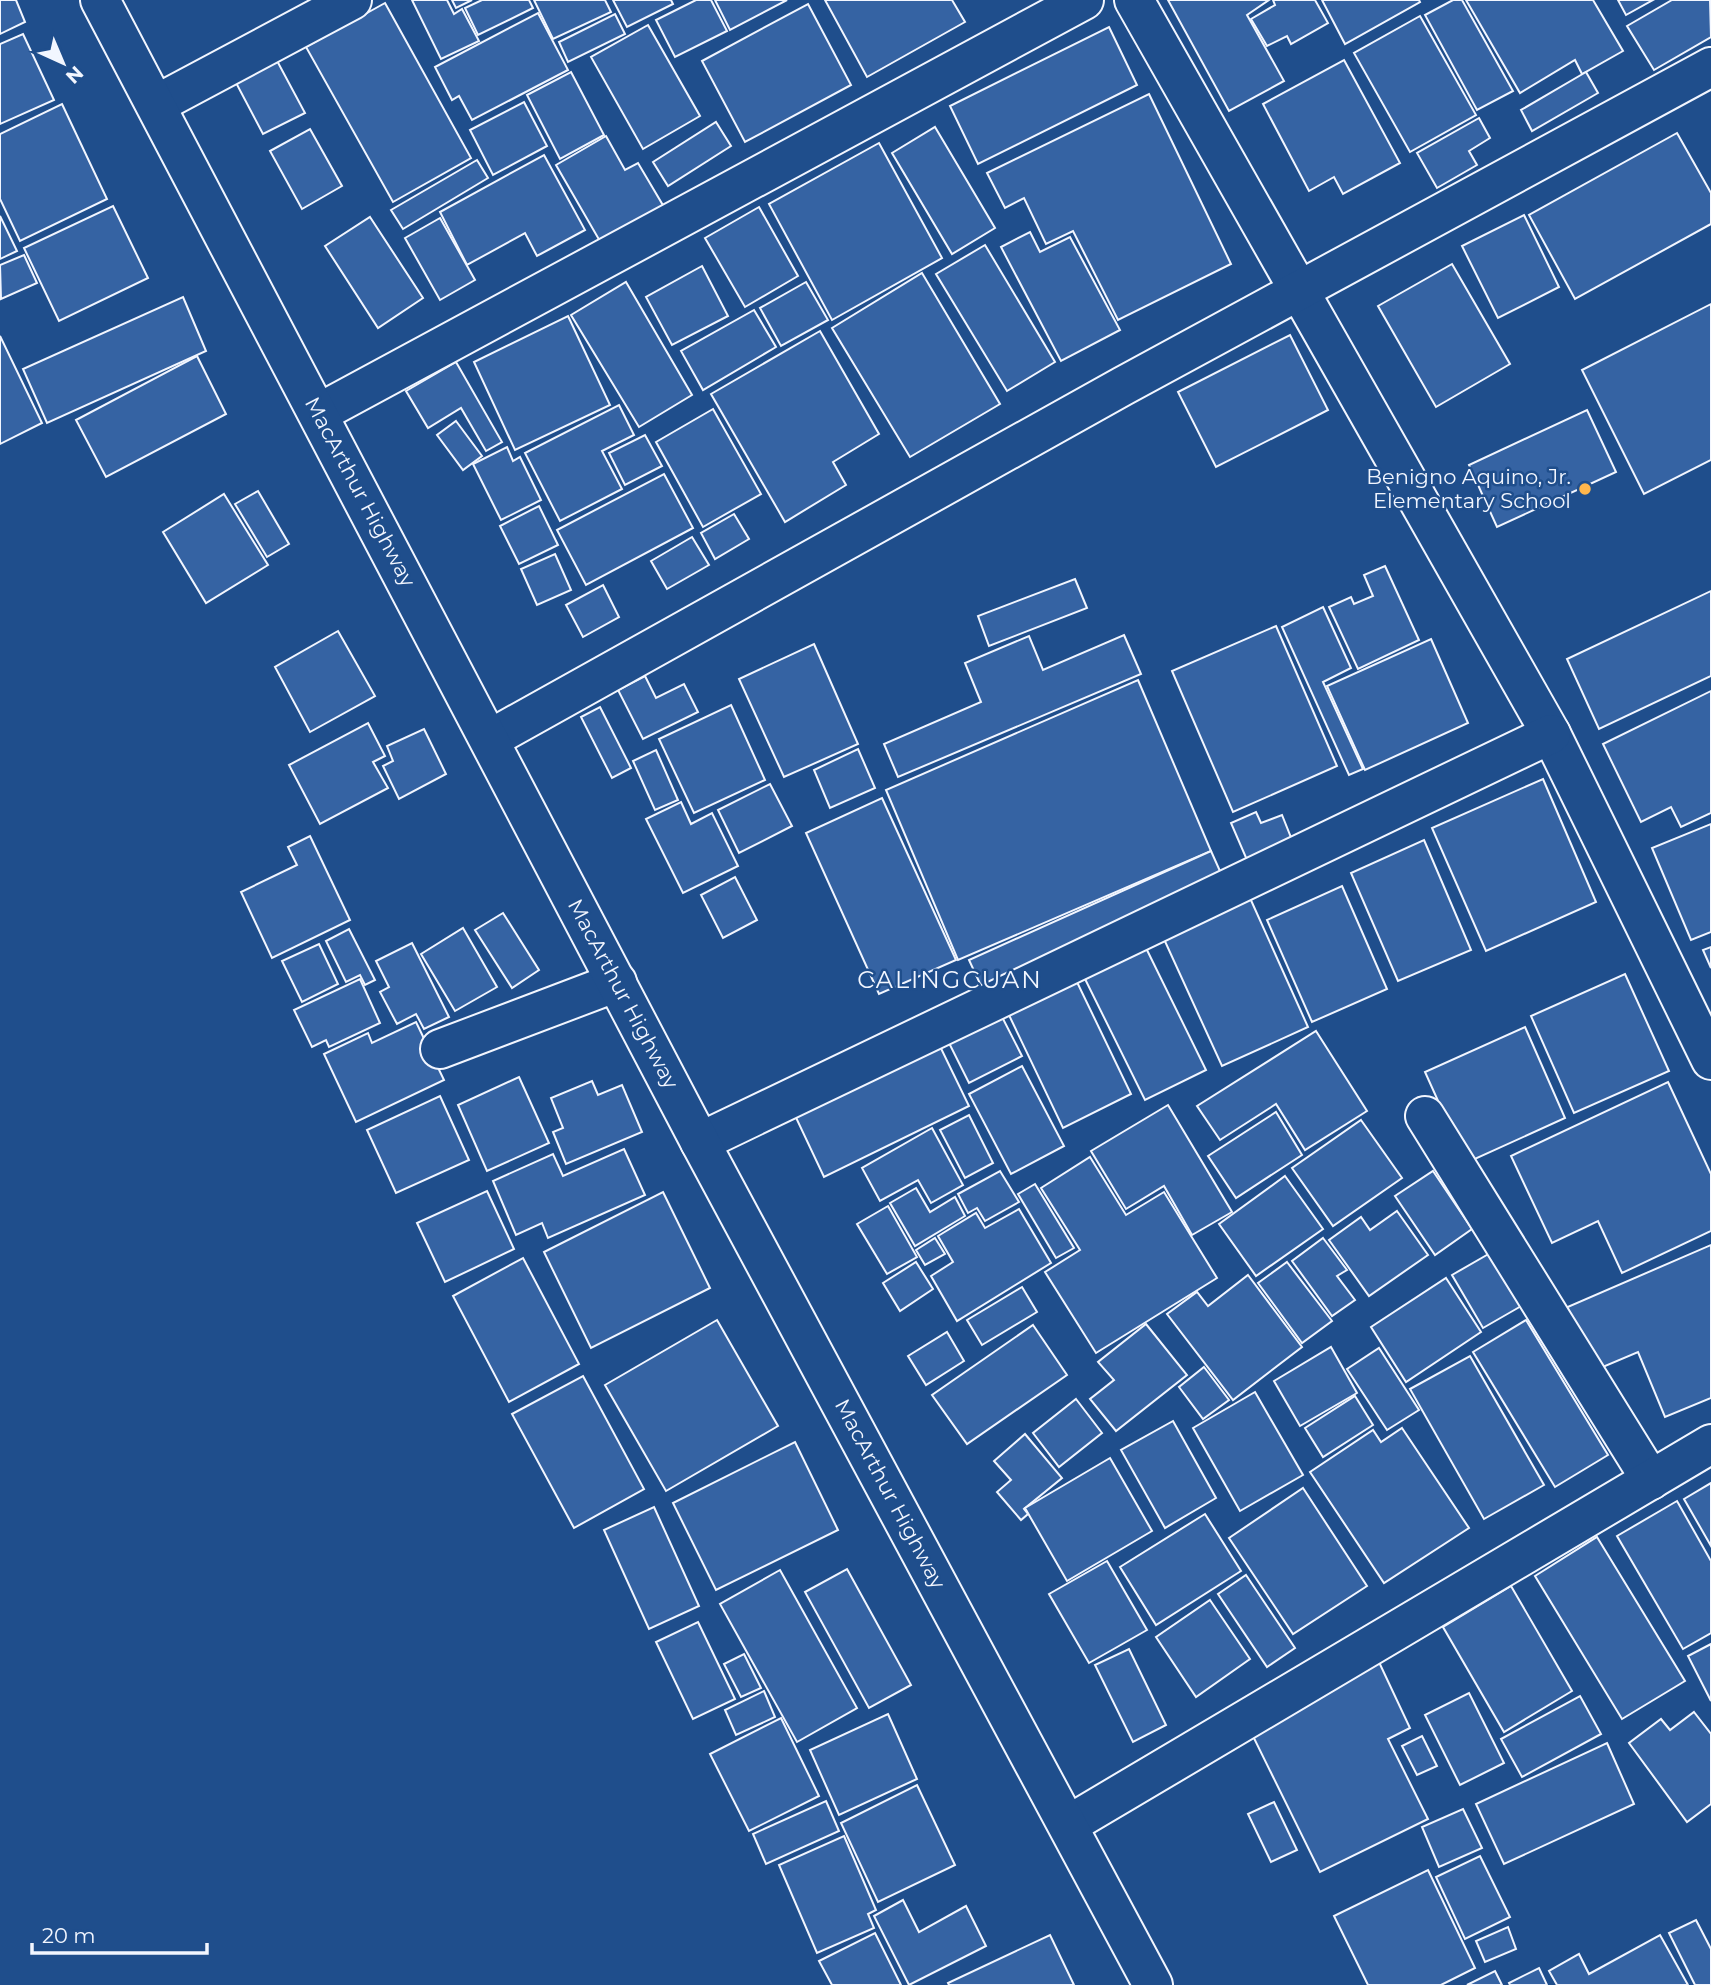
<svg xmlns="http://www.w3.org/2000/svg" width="1711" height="1985" font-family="Montserrat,sans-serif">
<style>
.building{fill:#3563a3;stroke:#f2f6ff;stroke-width:2}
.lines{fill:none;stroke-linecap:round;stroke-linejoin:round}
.minor-casing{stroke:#f2f6ff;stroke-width:42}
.tertiary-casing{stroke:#f2f6ff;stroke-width:42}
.trunk-casing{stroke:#f2f6ff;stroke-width:42}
.minor{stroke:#1f4e8c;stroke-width:38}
.tertiary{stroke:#1f4e8c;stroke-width:38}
.trunk{stroke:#1f4e8c;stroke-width:38}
.poi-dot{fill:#ffb74d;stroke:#1f4e8c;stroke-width:2.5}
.labels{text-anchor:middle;stroke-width:5;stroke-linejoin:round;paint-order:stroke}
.poi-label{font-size:21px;fill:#f2f6ff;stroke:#1f4e8c;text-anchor:end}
.street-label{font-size:21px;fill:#f2f6ff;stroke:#1f4e8c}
.quarter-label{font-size:24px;letter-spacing:2px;fill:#f2f6ff;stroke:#1f4e8c}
</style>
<rect width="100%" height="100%" fill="#1f4e8c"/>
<!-- building -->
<g class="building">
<polygon points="0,0 16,0 25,22 0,34"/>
<polygon points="412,0 447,0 454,14 462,9 479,41 441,59"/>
<polygon points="452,0 472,0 456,8"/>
<polygon points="482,0 529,0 533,8 478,35 465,8"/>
<polygon points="534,0 605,0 611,12 553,39"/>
<polygon points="613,0 671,0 673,4 627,27"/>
<polygon points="696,0 711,0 727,31 675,57 656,20"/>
<polygon points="715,0 787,0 730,30"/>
<polygon points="825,0 952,0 965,22 867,77"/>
<polygon points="1168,0 1269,0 1247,15 1284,81 1229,111"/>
<polygon points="1273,0 1315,0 1328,23 1291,44 1287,36 1267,46 1251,19 1275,5"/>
<polygon points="1322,0 1419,0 1420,2 1345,44"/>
<polygon points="1453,0 1462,0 1513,91 1477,110 1425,15"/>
<polygon points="1466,0 1593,0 1623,51 1582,74 1575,60 1520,93"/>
<polygon points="1618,0 1653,0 1626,15"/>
<polygon points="1672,0 1710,0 1711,37 1654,70 1627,26"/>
<polygon points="385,3 471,158 393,202 306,47"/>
<polygon points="808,4 851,85 745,142 702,61"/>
<polygon points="538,13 568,70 472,120 459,96 452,100 435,67"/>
<polygon points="615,14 625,34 568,62 559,42"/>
<polygon points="1420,16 1476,115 1410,152 1354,53"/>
<polygon points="648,25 700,116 643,149 591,57"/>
<polygon points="1109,27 1137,85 978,164 950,106"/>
<polygon points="23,34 54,100 0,124 0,44"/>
<polygon points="275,57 305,113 263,134 234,79"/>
<polygon points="1344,60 1400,163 1343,194 1334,177 1309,191 1263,104"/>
<polygon points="571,72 604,135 560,159 527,95"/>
<polygon points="1586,72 1598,93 1532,131 1521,110"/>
<polygon points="1149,94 1231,264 1118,320 1073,231 1046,244 1024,198 1005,208 987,173"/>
<polygon points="524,102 547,146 493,175 470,130"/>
<polygon points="62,104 107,199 20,241 0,199 0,134"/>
<polygon points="1479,118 1490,138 1469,151 1477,165 1437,188 1417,153"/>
<polygon points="716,122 731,146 668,186 653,162"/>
<polygon points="935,127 995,228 952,254 892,153"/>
<polygon points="310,129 342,186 302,209 270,151"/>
<polygon points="1677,133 1711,193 1711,224 1575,299 1529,215"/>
<polygon points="606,136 625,170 638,163 664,207 601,243 556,165"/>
<polygon points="879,143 942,258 832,320 769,204"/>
<polygon points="544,155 585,230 537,256 525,233 467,265 440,212"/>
<polygon points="477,160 488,178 403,229 391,210"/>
<polygon points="113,206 148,278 59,321 24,248"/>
<polygon points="759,207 798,276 745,307 705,238"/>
<polygon points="1524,215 1559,287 1498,318 1462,246"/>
<polygon points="0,216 17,251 0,259"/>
<polygon points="370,217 423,298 378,328 325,246"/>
<polygon points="440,218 475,280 440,300 405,238"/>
<polygon points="1030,232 1040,252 1070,237 1120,330 1061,361 1001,247"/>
<polygon points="985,245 1055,362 1007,391 936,274"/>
<polygon points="24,255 37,283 1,299 0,265"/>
<polygon points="1452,264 1510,364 1436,407 1378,306"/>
<polygon points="702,266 728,316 672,345 646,297"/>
<polygon points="922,273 1000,404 910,457 832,328"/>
<polygon points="626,282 692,395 639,427 571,315"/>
<polygon points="806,282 828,320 781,346 760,308"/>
<polygon points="183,297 206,351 47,423 23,369"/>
<polygon points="1711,304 1711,460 1644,494 1582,370"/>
<polygon points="754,310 776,347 703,390 681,351"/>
<polygon points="568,316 610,405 515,450 474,362"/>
<polygon points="820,331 879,434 833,462 846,485 785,522 711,394"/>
<polygon points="1290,335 1328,410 1216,467 1178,392"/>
<polygon points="0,336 42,423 0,444"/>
<polygon points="197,356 226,414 106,477 76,420"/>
<polygon points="456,362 502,442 486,451 461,408 428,428 406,391"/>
<polygon points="619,405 634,435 602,451 622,489 560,521 525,453"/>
<polygon points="713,409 761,494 703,527 656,442"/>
<polygon points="1587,410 1616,472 1497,527 1469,465"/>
<polygon points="456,421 482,456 463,470 437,435"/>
<polygon points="645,435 662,466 625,485 609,453"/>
<polygon points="507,447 513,461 520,457 541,500 501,520 473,464"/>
<polygon points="664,474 693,528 586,585 557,530"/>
<polygon points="258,491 289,544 267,557 235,504"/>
<polygon points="224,494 268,565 206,603 163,532"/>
<polygon points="539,506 558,545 519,564 500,526"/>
<polygon points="734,514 749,539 715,559 701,533"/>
<polygon points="692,537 709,565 667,589 651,561"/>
<polygon points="555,554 571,590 537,605 521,569"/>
<polygon points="1385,566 1419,640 1358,669 1329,607 1351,597 1354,604 1373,596 1364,575"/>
<polygon points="1075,579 1087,608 989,646 978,616"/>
<polygon points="603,585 619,617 583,637 566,605"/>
<polygon points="1711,591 1711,676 1599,729 1567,659"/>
<polygon points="1323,607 1351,668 1323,682 1363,769 1349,775 1282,627"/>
<polygon points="1276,626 1337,766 1233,812 1172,671"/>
<polygon points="338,631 375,696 310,732 275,667"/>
<polygon points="1124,635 1141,674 898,777 884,744 981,702 965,663 1029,636 1043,670"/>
<polygon points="1431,639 1468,723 1365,770 1327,686"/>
<polygon points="814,644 858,744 784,777 739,679"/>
<polygon points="645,676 656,698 684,684 698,712 643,739 618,690"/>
<polygon points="1138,680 1211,851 958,960 886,790"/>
<polygon points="1711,691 1711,813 1681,827 1671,807 1641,822 1603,744"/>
<polygon points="731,705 765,780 694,813 659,739"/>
<polygon points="600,707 631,768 612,778 581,717"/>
<polygon points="368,723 385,756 373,762 388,788 320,824 289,765"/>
<polygon points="424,729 446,774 399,799 383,766 393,761 387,746"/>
<polygon points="858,749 875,788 830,808 814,770"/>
<polygon points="656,750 678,800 655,810 633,761"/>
<polygon points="1543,779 1596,902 1486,951 1432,828"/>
<polygon points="770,784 792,826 739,853 718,810"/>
<polygon points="882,798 956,960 879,994 806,833"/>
<polygon points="681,802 691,824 712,813 738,866 683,893 646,819"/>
<polygon points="1256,812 1261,823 1282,815 1292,840 1247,860 1231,823"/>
<polygon points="1711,824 1711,932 1691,940 1652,848"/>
<polygon points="310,836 350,920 272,958 241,892 297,865 288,847"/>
<polygon points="1424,840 1471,950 1398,981 1351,873"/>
<polygon points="1211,851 1224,880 982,988 969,960"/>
<polygon points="735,877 757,920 723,938 701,895"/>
<polygon points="1342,886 1387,989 1312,1022 1267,920"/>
<polygon points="1250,898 1308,1027 1222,1066 1163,937"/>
<polygon points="503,913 539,970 512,988 475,930"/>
<polygon points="463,928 497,987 455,1011 421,954"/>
<polygon points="349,929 375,980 365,985 360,975 346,982 326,941"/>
<polygon points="412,943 449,1017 424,1029 416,1014 397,1024 380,992 389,987 376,961"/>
<polygon points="319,944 338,984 302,1002 282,961"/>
<polygon points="1711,947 1711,968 1703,950"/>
<polygon points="1146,948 1206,1070 1145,1100 1085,979"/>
<polygon points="1625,974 1669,1071 1574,1113 1531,1016"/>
<polygon points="360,979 380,1023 329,1047 326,1040 312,1047 294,1010"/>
<polygon points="1076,980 1131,1094 1063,1128 1008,1013"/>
<polygon points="998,1009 1022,1056 969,1083 945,1035"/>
<polygon points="416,1022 444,1080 356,1122 324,1054 368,1033 372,1043"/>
<polygon points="1525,1027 1565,1118 1466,1163 1425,1072"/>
<polygon points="1316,1031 1367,1111 1305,1150 1276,1104 1220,1140 1197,1106"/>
<polygon points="935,1036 969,1106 824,1177 791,1107"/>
<polygon points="1022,1066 1064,1146 1011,1174 969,1094"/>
<polygon points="519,1077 549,1143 487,1171 458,1105"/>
<polygon points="592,1081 598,1095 622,1085 642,1132 566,1164 553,1132 563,1128 551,1098"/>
<polygon points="1668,1082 1711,1174 1711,1231 1622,1273 1598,1221 1552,1243 1511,1156"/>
<polygon points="440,1096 469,1160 396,1193 367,1130"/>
<polygon points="1168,1105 1232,1212 1192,1235 1164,1186 1126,1209 1091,1151"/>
<polygon points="1276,1112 1302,1155 1236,1198 1208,1156"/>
<polygon points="969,1115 993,1163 965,1178 940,1130"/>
<polygon points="1361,1120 1402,1178 1333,1226 1292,1168"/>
<polygon points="932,1128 963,1185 931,1203 918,1180 880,1201 862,1168"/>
<polygon points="624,1149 645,1195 548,1238 542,1223 516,1235 493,1181 553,1154 563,1176"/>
<polygon points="1090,1157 1126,1215 1164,1192 1217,1278 1096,1353 1045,1272 1080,1250 1041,1188"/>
<polygon points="1000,1171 1019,1202 985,1221 977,1208 968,1213 958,1194"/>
<polygon points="1433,1171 1472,1229 1435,1255 1395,1196"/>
<polygon points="1285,1176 1323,1229 1256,1276 1219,1224"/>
<polygon points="1035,1184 1074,1248 1056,1258 1018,1194"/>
<polygon points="916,1188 930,1212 955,1197 965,1216 915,1246 890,1203"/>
<polygon points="487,1191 514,1249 445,1282 417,1223"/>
<polygon points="663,1192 710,1288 591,1348 544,1252"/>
<polygon points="888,1206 917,1257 887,1274 857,1224"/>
<polygon points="1019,1209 1051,1263 957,1321 931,1276 953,1262 938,1236 976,1213 985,1228"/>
<polygon points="1397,1211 1428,1255 1369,1296 1329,1240 1361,1217 1370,1230"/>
<polygon points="935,1238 945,1254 925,1265 916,1250"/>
<polygon points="1323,1238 1347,1270 1337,1276 1355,1300 1332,1316 1292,1261"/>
<polygon points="1711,1245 1711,1398 1665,1417 1638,1352 1591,1372 1563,1309"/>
<polygon points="1492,1252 1523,1305 1483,1328 1452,1275"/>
<polygon points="523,1258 579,1364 509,1402 453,1296"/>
<polygon points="916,1262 933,1289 900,1311 883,1283"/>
<polygon points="1287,1262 1332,1321 1302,1343 1258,1283"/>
<polygon points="1248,1275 1302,1347 1233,1400 1167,1314 1197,1292 1208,1306"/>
<polygon points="1446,1278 1481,1332 1406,1382 1371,1327"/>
<polygon points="1022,1287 1037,1312 982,1345 967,1320"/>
<polygon points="717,1320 778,1426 666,1491 605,1385"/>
<polygon points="1526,1320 1608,1455 1555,1487 1473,1352"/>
<polygon points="1146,1324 1187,1375 1116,1431 1090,1399 1114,1380 1098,1362"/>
<polygon points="1033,1325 1067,1375 967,1444 932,1395"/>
<polygon points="947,1332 964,1361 926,1385 908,1356"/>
<polygon points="1331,1347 1357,1393 1300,1426 1274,1381"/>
<polygon points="1379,1348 1419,1410 1387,1430 1347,1369"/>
<polygon points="1470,1356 1544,1485 1484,1519 1410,1389"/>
<polygon points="1204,1367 1229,1400 1203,1419 1179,1387"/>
<polygon points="583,1376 644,1489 574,1528 512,1414"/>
<polygon points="1255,1392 1303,1475 1240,1511 1193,1428"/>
<polygon points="1355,1396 1373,1425 1323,1457 1305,1428"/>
<polygon points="1076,1399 1102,1433 1059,1467 1033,1433"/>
<polygon points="1173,1421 1216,1498 1165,1528 1121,1450"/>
<polygon points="1402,1428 1469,1528 1384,1583 1310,1472 1373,1430 1381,1442"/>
<polygon points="1025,1434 1062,1478 1024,1509 1028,1514 1021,1520 997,1492 1011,1480 994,1461"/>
<polygon points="795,1442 838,1530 716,1590 673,1503"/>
<polygon points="1110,1458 1152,1531 1067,1581 1025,1508"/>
<polygon points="1711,1483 1711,1546 1684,1499"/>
<polygon points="1303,1488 1367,1586 1293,1634 1229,1538"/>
<polygon points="1677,1501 1711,1561 1711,1633 1683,1649 1617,1536"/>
<polygon points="654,1507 699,1606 649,1629 604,1530"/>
<polygon points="1205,1514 1241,1571 1156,1625 1120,1567"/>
<polygon points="1597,1537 1685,1681 1622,1719 1535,1576"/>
<polygon points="1107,1561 1147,1630 1089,1663 1049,1594"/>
<polygon points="847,1569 911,1685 869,1708 805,1592"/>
<polygon points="780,1570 857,1708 797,1742 720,1604"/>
<polygon points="1246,1575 1295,1648 1267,1667 1218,1594"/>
<polygon points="1511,1586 1572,1691 1504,1732 1443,1627"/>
<polygon points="1210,1600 1250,1659 1196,1697 1156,1637"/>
<polygon points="698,1622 735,1699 693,1719 656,1642"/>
<polygon points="1711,1644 1711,1701 1688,1656"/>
<polygon points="1129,1649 1166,1725 1133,1742 1095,1665"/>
<polygon points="744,1654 761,1688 741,1697 724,1664"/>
<polygon points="1378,1660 1410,1728 1388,1739 1428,1819 1320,1872 1247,1724"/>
<polygon points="764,1691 775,1717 736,1735 725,1710"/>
<polygon points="1469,1693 1504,1763 1460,1785 1425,1715"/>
<polygon points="1580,1696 1601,1734 1522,1777 1501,1739"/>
<polygon points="1694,1712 1711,1734 1711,1804 1687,1822 1629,1743 1661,1719 1670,1730"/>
<polygon points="888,1714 917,1779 839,1815 810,1750"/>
<polygon points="781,1718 819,1796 749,1831 710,1754"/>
<polygon points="1422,1736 1437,1766 1417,1775 1402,1746"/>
<polygon points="1607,1743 1634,1804 1504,1864 1476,1804"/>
<polygon points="917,1785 955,1865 878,1902 841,1823"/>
<polygon points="826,1801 839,1831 766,1864 753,1834"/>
<polygon points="1274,1802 1297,1850 1271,1862 1248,1814"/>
<polygon points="1463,1809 1482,1848 1439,1867 1422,1827"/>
<polygon points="844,1836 876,1910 868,1914 874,1928 817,1953 779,1865"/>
<polygon points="1480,1856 1510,1917 1465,1939 1436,1877"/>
<polygon points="1428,1870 1475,1968 1441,1985 1368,1985 1334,1916"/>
<polygon points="903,1900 919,1932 966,1906 986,1946 909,1985 874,1916"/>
<polygon points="1696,1920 1711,1949 1711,1985 1695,1985 1669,1933"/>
<polygon points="1508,1927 1516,1949 1485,1962 1476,1941"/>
<polygon points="875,1933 901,1985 832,1985 819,1961"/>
<polygon points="1050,1935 1074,1985 949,1985 948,1983"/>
<polygon points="1660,1935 1688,1985 1557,1985 1549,1971 1579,1954 1589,1974"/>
<polygon points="1539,1968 1547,1985 1510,1985 1509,1983"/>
<polygon points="1495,1971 1502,1985 1467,1985"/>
</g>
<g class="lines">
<defs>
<g id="minor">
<polyline points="1134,0 1551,734 1711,1060"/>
<polyline points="157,104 352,0"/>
<polyline points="319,413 1084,0"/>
<polyline points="440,1049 617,982"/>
<polyline points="1425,1116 1651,1480"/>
<polyline points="700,1142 1551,734"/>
<polyline points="1068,1825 1711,1444"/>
</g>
<polyline id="tertiary" points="490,739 1123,386 1711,67"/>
<polyline id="trunk" points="100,0 700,1142 1153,1985"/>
</defs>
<!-- minor casing -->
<use href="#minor" class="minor-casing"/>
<!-- tertiary casing -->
<use href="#tertiary" class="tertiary-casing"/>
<!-- trunk casing -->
<use href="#trunk" class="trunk-casing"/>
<!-- minor -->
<use href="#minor" class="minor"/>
<!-- tertiary -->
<use href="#tertiary" class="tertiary"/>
<!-- trunk -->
<use href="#trunk" class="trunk"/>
</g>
<!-- markers -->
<circle class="poi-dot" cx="1585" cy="489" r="7"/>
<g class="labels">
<!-- poi labels -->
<g class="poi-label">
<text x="1571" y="484">Benigno Aquino, Jr.<tspan x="1571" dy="24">Elementary School</tspan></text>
</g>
<!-- street labels -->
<g class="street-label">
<text transform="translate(360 492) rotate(62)" y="7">MacArthur Highway</text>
<text transform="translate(623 994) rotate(62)" y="7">MacArthur Highway</text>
<text transform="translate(890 1494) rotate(62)" y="7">MacArthur Highway</text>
</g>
<!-- quarter labels -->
<g class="quarter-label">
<text x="950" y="988">CALINGCUAN</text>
</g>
</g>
<!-- north arrow -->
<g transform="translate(63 63) rotate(136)" stroke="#1f4e8c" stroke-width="5" paint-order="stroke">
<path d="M0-5L12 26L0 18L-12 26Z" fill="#f2f6ff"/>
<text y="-10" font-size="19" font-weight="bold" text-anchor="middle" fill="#f2f6ff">N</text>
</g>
<!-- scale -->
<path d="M32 1943v10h175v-10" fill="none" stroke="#f2f6ff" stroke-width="3.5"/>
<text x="42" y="1943" font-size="21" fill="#f2f6ff" stroke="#1f4e8c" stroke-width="5" paint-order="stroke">20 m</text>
</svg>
